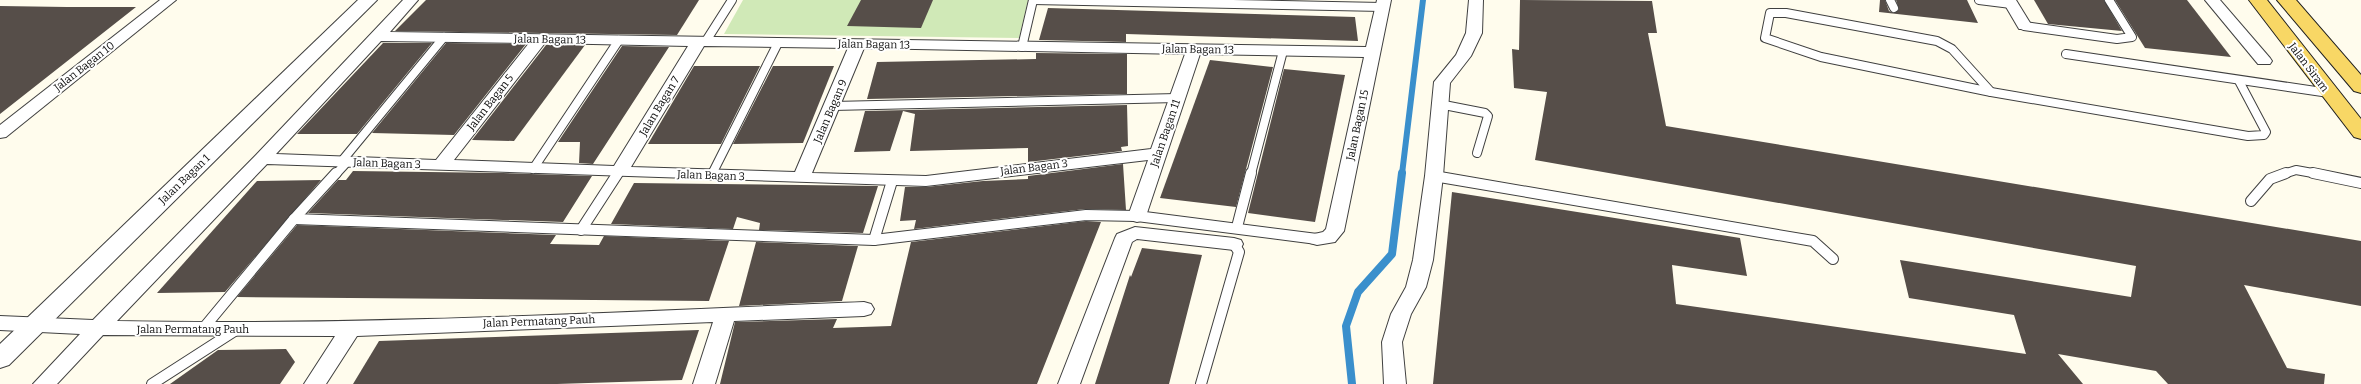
<svg xmlns="http://www.w3.org/2000/svg" width="2361" height="384" font-family="Bitter,serif">
<style>
.green{fill:#d0e9b7}
.lines{fill:none;stroke-linecap:round;stroke-linejoin:round}
.stream-far1{stroke:#3a8fcc;stroke-width:6}
.stream{stroke:#3a8fcc;stroke-width:8}
.building{fill:#564e49}
.service-far1-casing{stroke:#404040;stroke-width:10}
.service-casing{stroke:#404040;stroke-width:12}
.minor-casing{stroke:#404040;stroke-width:2}
.tertiary-casing{stroke:#404040;stroke-width:2}
.primary-casing{stroke:#1e1e1e;stroke-width:2}
.service-far1{stroke:#fff;stroke-width:8}
.service{stroke:#fff;stroke-width:10}
.minor{fill:#fff;fill-rule:evenodd}
.tertiary{fill:#fff;fill-rule:evenodd}
.primary{fill:#f8d765;fill-rule:evenodd}
.labels{text-anchor:middle;stroke-width:4;stroke-linejoin:round;paint-order:stroke}
.street-label{font-size:11px;fill:#0d0d0d;stroke:#fff}
</style>
<rect width="100%" height="100%" fill="#fffced"/>
<!-- green -->
<polygon class="green" points="743,0 1028,0 1019,38 724,34"/>
<g class="lines">
<!-- stream-far1 -->
<polyline class="stream-far1" points="1402,174 1423,0"/>
<!-- stream -->
<polyline class="stream" points="1352,384 1346,326 1358,292 1392,254 1402,173"/>
</g>
<!-- building -->
<g class="building">
<polygon points="426,0 699,0 677,35 395,31"/>
<polygon points="861,0 933,0 921,28 847,26"/>
<polygon points="1520,0 1652,1 1657,33 1648,33 1666,126 2361,241 2361,306 2244,285 2287,368 2325,374 2324,384 2168,384 2156,371 2058,354 2083,384 1433,384 1452,192 1740,238 1747,276 1672,265 1676,304 2026,354 2014,315 1909,298 1900,260 2131,297 2136,266 1535,160 1547,92 1514,88 1512,49 1519,50"/>
<polygon points="1880,0 1885,0 1889,11 1894,13 1899,9 1896,0 1967,0 1978,23 1879,12"/>
<polygon points="2034,0 2104,0 2122,31 2048,24"/>
<polygon points="2115,0 2187,0 2231,57 2145,48"/>
<polygon points="0,6 67,7 136,7 0,114"/>
<polygon points="1048,8 1355,17 1358,41 1126,34 1126,42 1039,40"/>
<polygon points="383,43 432,43 357,134 297,134"/>
<polygon points="446,43 526,44 454,135 372,133"/>
<polygon points="546,45 585,45 514,141 472,140"/>
<polygon points="622,46 669,47 593,164 579,163 580,142 558,142"/>
<polygon points="1036,53 1127,54 1127,94 867,99 877,62 1036,59"/>
<polygon points="1210,60 1273,67 1236,207 1160,198"/>
<polygon points="694,66 760,66 721,144 648,144"/>
<polygon points="773,66 834,66 803,143 733,144"/>
<polygon points="1284,69 1345,75 1315,222 1248,213"/>
<polygon points="1127,105 1128,146 1121,147 1122,151 1028,162 1028,148 910,151 915,114 903,111 890,151 854,152 865,111"/>
<polygon points="1123,164 1126,210 1085,209 914,229 916,220 900,221 905,187 926,187 983,181 1028,179 1028,176"/>
<polygon points="353,171 503,173 592,176 563,222 308,213 338,180 346,180"/>
<polygon points="321,180 225,292 157,293 257,181"/>
<polygon points="634,183 716,184 878,186 863,233 759,230 760,223 737,217 733,229 611,224"/>
<polygon points="1086,221 1101,222 1037,384 720,384 735,322 837,319 833,328 891,326 911,242"/>
<polygon points="297,225 556,235 550,244 599,245 604,236 729,241 709,301 237,297"/>
<polygon points="756,242 858,246 842,301 739,306"/>
<polygon points="1142,248 1202,255 1169,384 1095,384 1130,275 1131,277"/>
<polygon points="699,330 682,380 557,384 353,384 379,341"/>
<polygon points="286,349 295,362 280,384 170,384 218,350"/>
</g>
<g class="lines">
<defs>
<g id="service-far1">
<polyline points="1033,0 1382,7"/>
<polyline points="1890,0 1894,8"/>
<polyline points="1979,0 2011,4"/>
<polygon points="1770,13 1786,13 1937,41 1952,49 1991,92 1821,57 1765,38"/>
<polyline points="2024,26 2117,39 2132,37 2109,0"/>
<polyline points="706,41 732,0"/>
<polyline points="1022,47 1033,0"/>
<polyline points="2066,54 2329,93"/>
<polyline points="1991,92 2248,136 2264,135 2266,132 2239,81"/>
<polyline points="1439,104 1485,113 1488,116 1477,153"/>
<polyline points="833,106 1177,98"/>
<polyline points="341,162 444,37"/>
<polyline points="533,169 619,40"/>
<polyline points="336,174 347,162"/>
<polyline points="617,174 619,172"/>
<polyline points="712,174 778,43"/>
<polyline points="1251,174 1283,51"/>
<polyline points="2284,174 2296,170 2318,174"/>
</g>
<g id="service">
<polyline points="2313,173 2361,183"/>
<polyline points="712,175 713,173"/>
<polyline points="1434,176 1813,241 1833,259"/>
<polyline points="2251,201 2270,179 2286,173"/>
<polyline points="294,219 874,240 1086,215 1137,216 1317,239"/>
<polyline points="1237,227 1251,173"/>
<polyline points="581,230 618,173"/>
<polyline points="874,240 892,181"/>
<polyline points="202,330 294,219 336,173"/>
<polyline points="152,384 236,330"/>
<polyline points="1201,384 1239,252 1234,244"/>
</g>
<g id="minor">
<polygon points="160,0 176,0 6,137 0,138 0,125"/>
<path d="M 403,0 L 418,0 L 390,32 L 1366,47 L 1377,0 L 1391,0 L 1344,231 L 1335,242 L 1317,245 L 1310,243 L 1308,239 L 1310,235 L 1323,232 L 1326,229 L 1364,57 L 1200,54 L 1146,216 L 1144,220 L 1137,222 L 1130,220 L 1128,216 L 1148,160 L 926,186 L 267,164 L 117,321 C 366,326 615,312 864,302 L 871,304 L 874,309 L 871,314 L 864,316 L 734,321 L 715,384 L 693,384 L 713,322 L 357,336 L 326,384 L 304,384 L 335,336 L 103,335 L 57,384 L 33,384 L 80,334 L 0,330 L 0,316 L 93,320 L 256,155 ZM 381,41 L 529,43 L 436,160 L 276,154 ZM 545,43 L 688,46 L 614,166 L 454,160 ZM 704,46 L 848,48 L 795,172 L 631,167 ZM 864,48 L 1185,54 L 1151,149 L 926,176 L 812,173 Z"/>
<polygon points="1469,0 1483,0 1482,33 1471,56 1450,83 1443,176 1433,260 1426,287 1411,314 1402,342 1406,384 1384,384 1382,342 1391,314 1406,287 1413,260 1425,176 1434,82 1456,55 1466,33"/>
<polygon points="2002,0 2016,0 2032,26 2029,29 2019,29"/>
<polygon points="2205,0 2220,0 2270,58 2272,61 2270,64 2258,64"/>
<polygon points="1135,227 1234,238 1241,240 1243,244 1241,248 1234,250 1137,239 1132,242 1080,384 1058,384 1115,238 1117,234"/>
</g>
<polygon id="tertiary" points="358,0 377,0 9,365 0,368 0,344"/>
<g id="primary">
<polygon points="2249,0 2267,0 2361,119 2361,139 2354,137"/>
<polygon points="2277,0 2296,0 2361,75 2361,93 2354,91"/>
</g>
</defs>
<!-- service-far1 casing -->
<use href="#service-far1" class="service-far1-casing"/>
<!-- service casing -->
<use href="#service" class="service-casing"/>
<!-- minor casing -->
<use href="#minor" class="minor-casing"/>
<!-- tertiary casing -->
<use href="#tertiary" class="tertiary-casing"/>
<!-- primary casing -->
<use href="#primary" class="primary-casing"/>
<!-- service-far1 -->
<use href="#service-far1" class="service-far1"/>
<!-- service -->
<use href="#service" class="service"/>
<!-- minor -->
<use href="#minor" class="minor"/>
<!-- tertiary -->
<use href="#tertiary" class="tertiary"/>
<!-- primary -->
<use href="#primary" class="primary"/>
</g>
<g class="labels">
<!-- street labels -->
<g class="street-label">
<text transform="translate(550 39) rotate(1)" y="4">Jalan Bagan 13</text>
<text transform="translate(874 44) rotate(1)" y="4">Jalan Bagan 13</text>
<text transform="translate(1198 49) rotate(1)" y="4">Jalan Bagan 13</text>
<text transform="translate(84 66) rotate(-38)" y="4">Jalan Bagan 10</text>
<text transform="translate(2309 67) rotate(53)" y="4">Jalan Siram</text>
<text transform="translate(490 102) rotate(-52)" y="4">Jalan Bagan 5</text>
<text transform="translate(659 106) rotate(-59)" y="4">Jalan Bagan 7</text>
<text transform="translate(830 111) rotate(-67)" y="4">Jalan Bagan 9</text>
<text transform="translate(1357 125) rotate(-78)" y="4">Jalan Bagan 15</text>
<text transform="translate(1165 133) rotate(-71)" y="4">Jalan Bagan 11</text>
<text transform="translate(387 163) rotate(2)" y="4">Jalan Bagan 3</text>
<text transform="translate(1034 167) rotate(-7)" y="4">Jalan Bagan 3</text>
<text transform="translate(711 175) rotate(2)" y="4">Jalan Bagan 3</text>
<text transform="translate(184 179) rotate(-44)" y="4">Jalan Bagan 1</text>
<text transform="translate(539 321) rotate(-2)" y="4">Jalan Permatang Pauh</text>
<text x="193" y="333">Jalan Permatang Pauh</text>
</g>
</g>
</svg>
